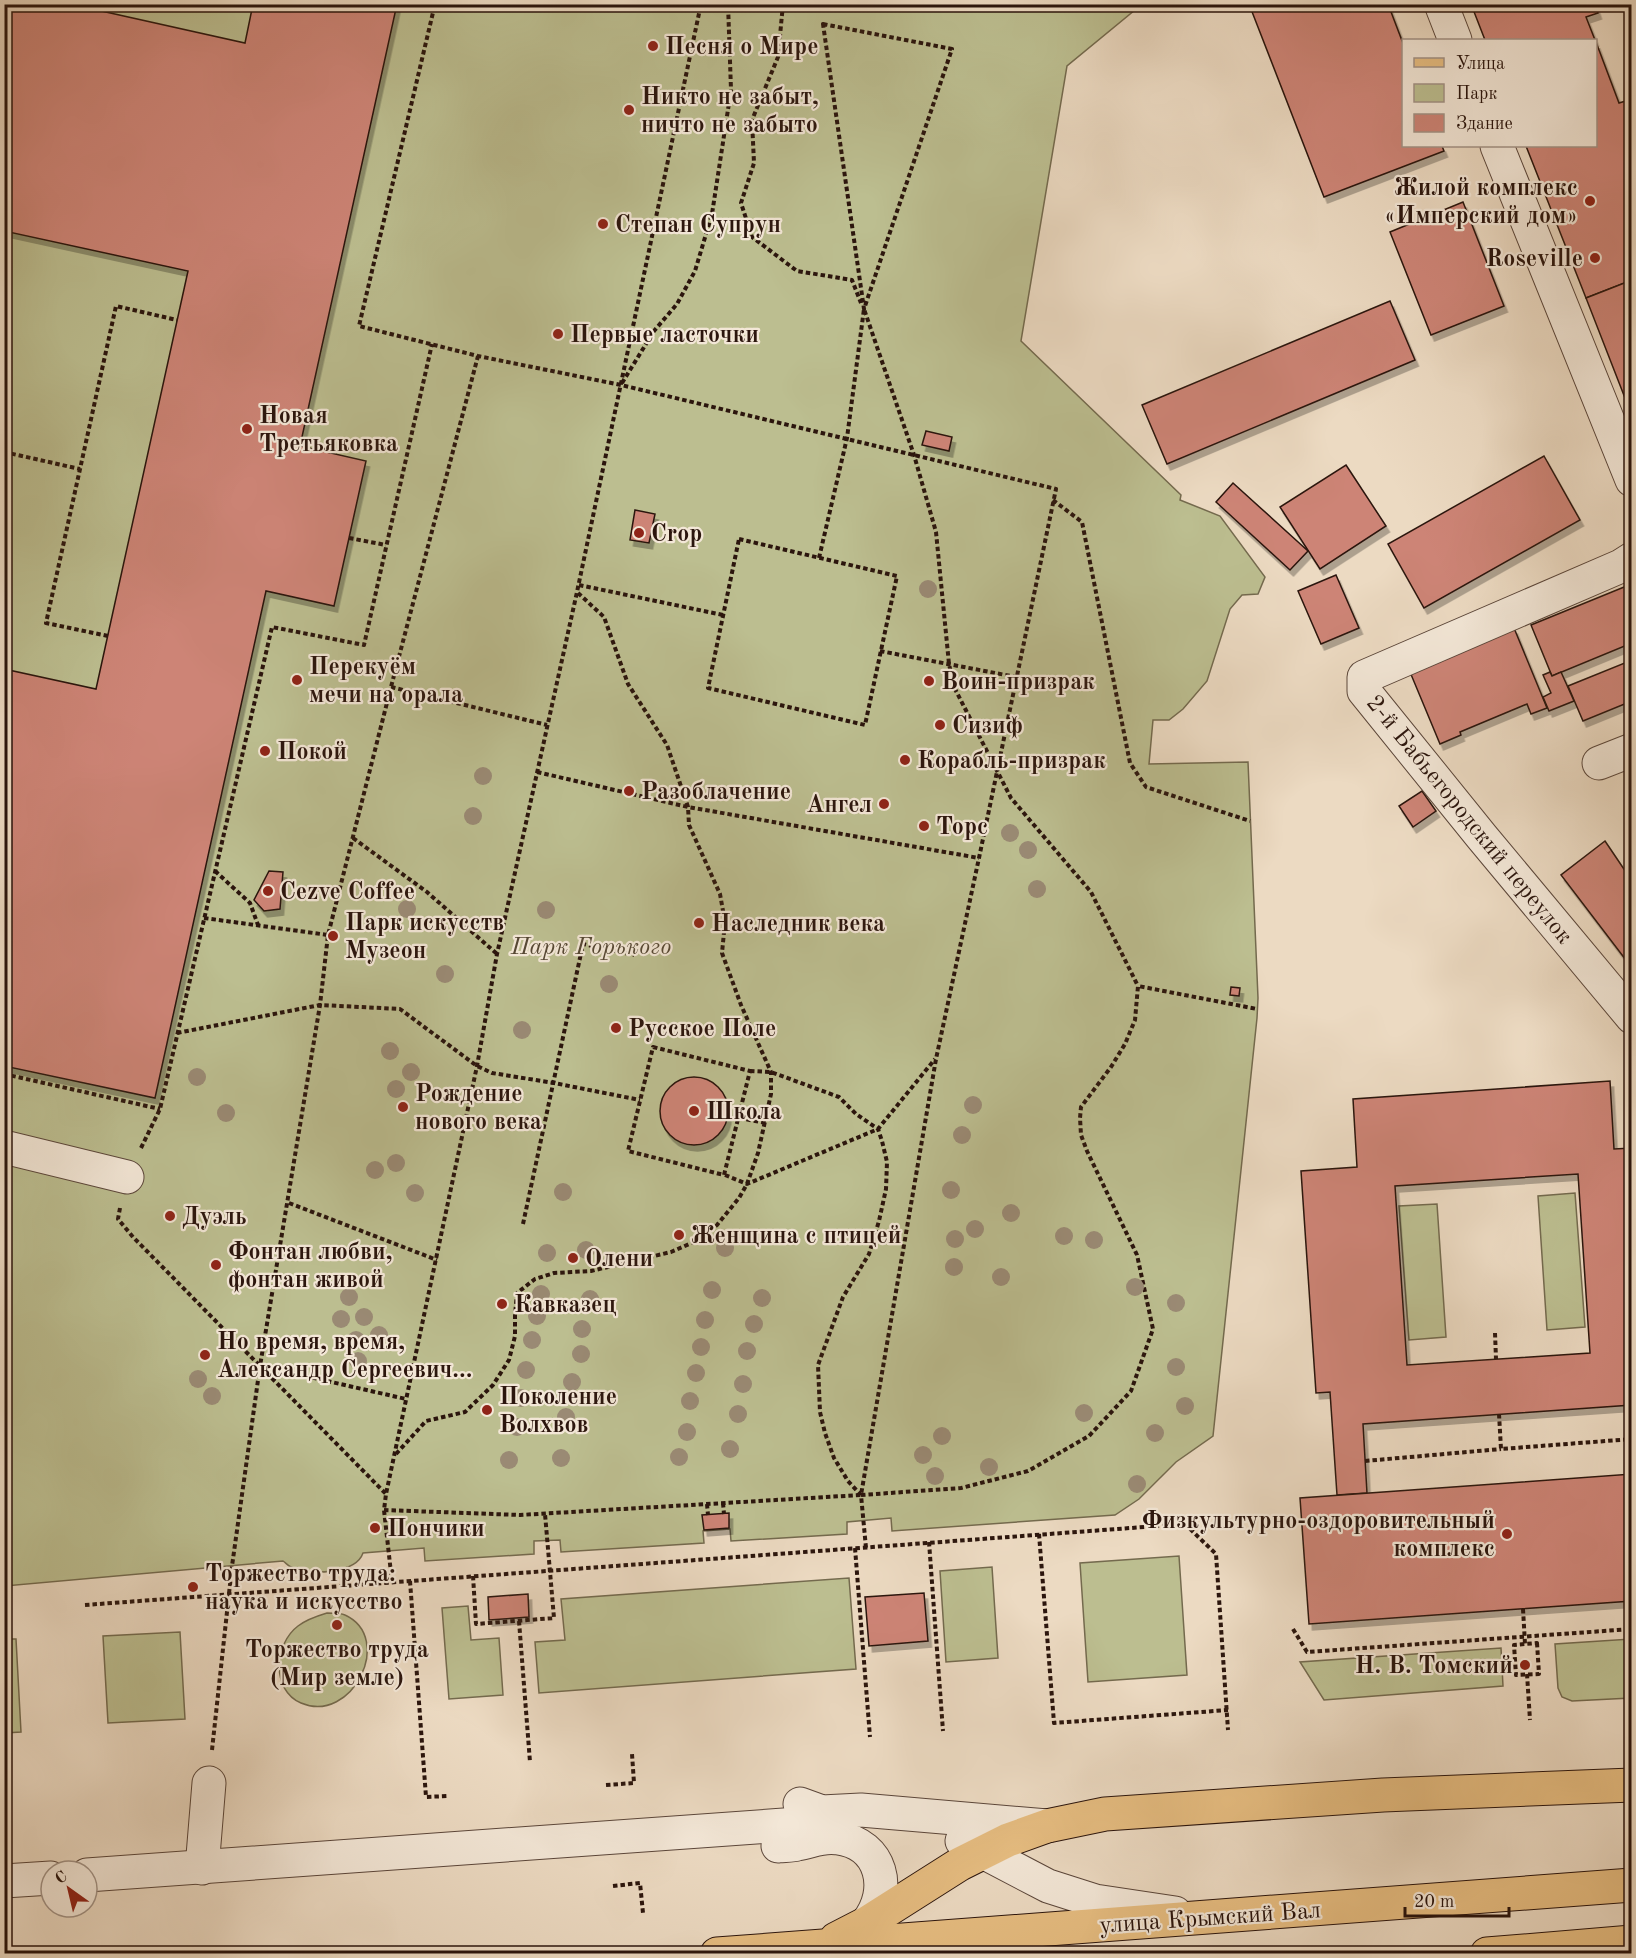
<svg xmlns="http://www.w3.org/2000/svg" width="1636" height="1958" font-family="'Old Standard TT',serif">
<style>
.green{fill:#bcbe90;stroke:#746a4e;stroke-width:1.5}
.building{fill:#cd8476;stroke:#2b150d;stroke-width:1.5;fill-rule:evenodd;filter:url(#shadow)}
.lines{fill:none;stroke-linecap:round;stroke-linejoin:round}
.minor-casing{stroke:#5b463a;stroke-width:35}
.major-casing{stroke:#2b150d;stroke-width:35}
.path{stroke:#2b150d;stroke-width:4;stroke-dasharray:4.5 3;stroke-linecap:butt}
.minor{stroke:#f3e7d7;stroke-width:33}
.major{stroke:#e6bd81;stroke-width:33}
.tree{fill:#9a8a74}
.poi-dot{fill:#8f2418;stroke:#f3e7d7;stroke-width:2}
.labels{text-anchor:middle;stroke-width:4.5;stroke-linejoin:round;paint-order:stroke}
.poi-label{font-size:24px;font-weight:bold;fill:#2b150d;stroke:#f3e7d7;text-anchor:start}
.street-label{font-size:24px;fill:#2b150d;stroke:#f3e7d7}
.park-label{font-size:24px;font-style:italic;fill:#564834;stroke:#f3e7d7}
</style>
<defs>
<filter id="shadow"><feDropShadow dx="3.5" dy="6" stdDeviation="0" flood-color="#0004"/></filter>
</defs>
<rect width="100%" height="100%" fill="#ecdac2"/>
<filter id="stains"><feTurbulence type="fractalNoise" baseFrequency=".00333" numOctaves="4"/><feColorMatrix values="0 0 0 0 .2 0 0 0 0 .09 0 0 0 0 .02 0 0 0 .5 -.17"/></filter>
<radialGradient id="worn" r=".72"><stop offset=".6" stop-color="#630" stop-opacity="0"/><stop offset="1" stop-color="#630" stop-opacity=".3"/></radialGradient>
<!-- green -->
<g class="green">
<path d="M 5,5 L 1141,5 L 1067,66 L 1021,341 L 1181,495 L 1180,500 L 1220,516 L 1265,577 L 1258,594 L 1242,595 L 1230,609 L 1207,681 L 1183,709 L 1169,720 L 1153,720 L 1149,764 L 1248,762 L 1258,998 L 1257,1018 L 1213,1436 L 1176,1462 L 1139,1499 L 1115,1515 L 892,1531 L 891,1518 L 847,1522 L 847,1534 L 731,1541 L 730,1529 L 703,1531 L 704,1543 L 561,1552 L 560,1540 L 534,1541 L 534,1554 L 425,1561 L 424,1548 L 363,1553 C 356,1574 308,1576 291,1567 C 288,1566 286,1563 283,1561 L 5,1586 Z"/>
<polygon points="1575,1193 1585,1327 1547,1330 1538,1196"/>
<polygon points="1437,1204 1446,1337 1409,1340 1399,1206"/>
<polygon points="1179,1556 1187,1675 1088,1682 1080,1563"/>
<polygon points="992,1567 998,1658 946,1662 940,1571"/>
<polygon points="849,1578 856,1669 539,1693 535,1642 565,1640 561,1599"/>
<polygon points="468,1606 471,1640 499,1638 503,1695 449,1699 442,1608"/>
<path d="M 327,1613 C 333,1613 341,1613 345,1615 C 395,1638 352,1725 301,1703 C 271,1690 274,1644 298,1626 C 307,1619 317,1616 327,1613 Z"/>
<polygon points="180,1632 185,1719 108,1723 103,1636"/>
<polygon points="5,1639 16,1639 21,1732 5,1733"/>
<polygon points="1631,1639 1631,1698 1572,1701 1562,1697 1558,1688 1555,1644"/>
<polygon points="1501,1648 1503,1686 1324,1700 1300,1662"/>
</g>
<!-- building -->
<g class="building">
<polygon points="4,4 70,4 245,43 253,4 397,4 300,446 366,461 349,538 334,606 266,591 155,1098 4,1066 4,669 96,689 188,271 4,231"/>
<polygon points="1249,4 1388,4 1404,46 1404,146 1442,146 1444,151 1324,197"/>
<polygon points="1471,4 1595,4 1598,13 1586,17 1595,40 1485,40"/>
<polygon points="1596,42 1619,103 1632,99 1632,280 1586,298 1526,146 1596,146"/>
<polygon points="1463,202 1504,306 1431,335 1390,232"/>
<polygon points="1632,280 1632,416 1586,298"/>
<polygon points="1390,301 1415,360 1167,464 1142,405"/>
<polygon points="926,431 952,437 949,451 922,445"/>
<polygon points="1544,456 1580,520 1424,608 1388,544"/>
<polygon points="1346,465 1386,526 1320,569 1280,507"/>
<polygon points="1233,483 1308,551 1290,570 1216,502"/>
<polygon points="635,510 655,514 649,543 630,540"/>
<polygon points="1336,575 1359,628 1321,644 1298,591"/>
<polygon points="1629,585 1632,592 1632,643 1552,676 1531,625"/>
<polygon points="1514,628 1547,708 1531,714 1527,704 1460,732 1461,735 1440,744 1410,672"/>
<polygon points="1632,660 1632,701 1583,721 1568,686"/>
<polygon points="1550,672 1552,676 1561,672 1574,701 1549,711 1543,697 1551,693 1543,675"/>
<polygon points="1422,791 1436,811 1413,827 1399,806"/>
<polygon points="1605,841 1632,881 1632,968 1561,875"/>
<polygon points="269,871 283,872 280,909 264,911 254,900"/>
<polygon points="1231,987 1240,988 1239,996 1230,995"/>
<circle cx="694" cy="1111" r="34"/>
<path d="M 1610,1081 L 1614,1149 L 1632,1148 L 1632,1405 L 1363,1424 L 1367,1493 L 1337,1495 L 1330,1392 L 1316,1393 L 1301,1171 L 1357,1167 L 1353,1099 ZM 1578,1174 L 1590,1353 L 1407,1365 L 1395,1186 Z"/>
<polygon points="1632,1474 1632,1601 1309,1624 1300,1498"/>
<polygon points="729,1513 729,1528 704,1530 702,1515"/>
<polygon points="924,1593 928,1641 869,1646 865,1597"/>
<polygon points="528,1594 529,1617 489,1620 488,1597"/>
</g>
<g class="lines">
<defs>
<g id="minor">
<polyline points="1441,4 1455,40"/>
<polyline points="1497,146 1632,480"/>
<polyline points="1632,559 1621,566 1364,677 1364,691 1482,837 1632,1017"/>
<polyline points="1599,763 1632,750"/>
<polyline points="4,1147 127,1177"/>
<polyline points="800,1804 822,1812 861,1810 1047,1826"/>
<polyline points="962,1841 1048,1886 1095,1901 1175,1913"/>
<path d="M 778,1846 C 784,1845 791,1846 797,1844 C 811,1842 822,1835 838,1838 C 882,1844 893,1890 867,1923"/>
<polyline points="202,1868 209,1783"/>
<polyline points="87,1875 798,1824 822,1812"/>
<polyline points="4,1881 51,1878"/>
</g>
<g id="major">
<polyline points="836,1939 867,1923 960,1864 1008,1840 1047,1826 1105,1814 1383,1795 1632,1785"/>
<polyline points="717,1954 1632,1885"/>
<polyline points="1487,1954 1632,1942"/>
</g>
</defs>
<!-- minor casing -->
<use href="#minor" class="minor-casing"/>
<!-- major casing -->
<use href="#major" class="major-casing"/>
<!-- path -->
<g class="path">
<polyline points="783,4 778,57 752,120 754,163 741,203 752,237 797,271 852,280 861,303"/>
<polygon points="823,24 952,49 864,309"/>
<polyline points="622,383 654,331 677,304 695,271 712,214 731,90 728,4"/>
<polyline points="4,452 80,469"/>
<polyline points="1053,500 1082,522 1130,763 1146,787 1250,821"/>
<polyline points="349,538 386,545"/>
<polygon points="739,539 897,576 865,725 708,688"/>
<polyline points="819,558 847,438 864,309 914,455 936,532 949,664 954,687 1011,798 1091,892 1138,986"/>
<polyline points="579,585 723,615"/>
<polyline points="108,636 46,623 116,306 177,320"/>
<polyline points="880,651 1016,677"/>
<polyline points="391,687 547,725"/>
<polyline points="537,772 688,807 979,858"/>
<polyline points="353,838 427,892 497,954"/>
<polyline points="215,871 250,903 258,925"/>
<polyline points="204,918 328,935"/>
<polyline points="177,1033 320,1005 400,1009 477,1066 492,1073 554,1083 640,1100"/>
<polygon points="653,1047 750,1071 724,1175 628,1151"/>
<polyline points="750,1071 771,1072 839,1097 856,1114 878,1129 882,1141 887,1162 886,1189 879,1221 869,1254 843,1297 818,1365 820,1412 825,1433 834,1458 848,1481 861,1495 866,1548"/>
<polyline points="4,1074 160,1109"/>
<polyline points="739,1118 766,1123"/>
<polyline points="141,1148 160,1109 272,627 364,645 432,344"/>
<polyline points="725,1175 747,1184 878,1129 935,1059"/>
<polyline points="289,1203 437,1260"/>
<polyline points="120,1208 118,1219 133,1237 386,1494"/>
<polyline points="523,1224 583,944 634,955"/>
<polyline points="1495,1333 1496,1359"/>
<polyline points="261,1366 406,1399"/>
<polyline points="1499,1414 1501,1449 1632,1439"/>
<polyline points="396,1454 426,1421 465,1412 493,1385 509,1360 515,1336 515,1315 517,1293 535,1279 554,1273 591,1271 671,1252 694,1242 717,1225 739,1198 747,1184 758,1153 771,1094 771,1072 741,1005 722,953 725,922 720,894 689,825 688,807 667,745 628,684 604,617 577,592"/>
<polyline points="1365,1461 1501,1449"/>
<polyline points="861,1495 961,1488 1028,1471 1089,1436 1131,1391 1153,1329 1137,1255 1087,1151 1081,1135 1080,1118 1081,1107 1111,1067 1125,1044 1135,1020 1138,986 1257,1009"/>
<polyline points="723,1503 724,1514"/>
<polyline points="707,1504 708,1515"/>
<polyline points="384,1510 520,1515 861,1495 936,1059 979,858 1056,489 621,385 478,356 359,326 435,4"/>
<polyline points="1039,1534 1054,1723 1228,1710"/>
<polyline points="929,1542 943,1731"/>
<polyline points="855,1548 870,1737"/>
<polyline points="473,1576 476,1624 554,1618 545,1514"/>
<polyline points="410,1581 426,1797 448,1796"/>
<polyline points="392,1582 384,1510 386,1494 477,1066 497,954 577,592 701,4"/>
<polyline points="85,1605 1185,1524 1216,1554 1228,1730"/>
<polyline points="1523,1609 1525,1644"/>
<polyline points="519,1621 530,1762"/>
<polyline points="1293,1629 1307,1652 1632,1629"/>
<polygon points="1537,1643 1539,1674 1516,1675 1514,1645"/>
<polyline points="1527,1674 1530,1720"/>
<polyline points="212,1750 232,1566 260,1366 320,1005 328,935 391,687 478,356"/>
<polyline points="606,1785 634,1783 632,1754"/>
<polyline points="613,1886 640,1883 643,1913"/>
</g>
<!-- minor -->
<use href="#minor" class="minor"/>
<!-- major -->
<use href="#major" class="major"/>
</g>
<!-- trees -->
<g class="tree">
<circle cx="928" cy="589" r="9"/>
<circle cx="483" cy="776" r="9"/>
<circle cx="473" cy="816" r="9"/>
<circle cx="1010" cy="833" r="9"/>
<circle cx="1028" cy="850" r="9"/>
<circle cx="1037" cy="889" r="9"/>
<circle cx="407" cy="909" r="9"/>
<circle cx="546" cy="910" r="9"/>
<circle cx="445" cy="974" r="9"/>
<circle cx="609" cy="984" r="9"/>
<circle cx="522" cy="1030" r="9"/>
<circle cx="390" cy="1051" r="9"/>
<circle cx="411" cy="1072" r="9"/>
<circle cx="197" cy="1077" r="9"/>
<circle cx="396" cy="1089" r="9"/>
<circle cx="973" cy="1105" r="9"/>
<circle cx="226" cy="1113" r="9"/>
<circle cx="962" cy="1135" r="9"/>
<circle cx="396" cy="1163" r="9"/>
<circle cx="375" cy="1170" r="9"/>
<circle cx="951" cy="1190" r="9"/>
<circle cx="563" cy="1192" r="9"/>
<circle cx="415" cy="1193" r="9"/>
<circle cx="1011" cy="1213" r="9"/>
<circle cx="975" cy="1229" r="9"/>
<circle cx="1064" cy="1236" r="9"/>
<circle cx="955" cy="1239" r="9"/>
<circle cx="1094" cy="1240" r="9"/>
<circle cx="725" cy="1248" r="9"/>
<circle cx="586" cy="1250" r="9"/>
<circle cx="547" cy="1253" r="9"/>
<circle cx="954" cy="1267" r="9"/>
<circle cx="1001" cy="1277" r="9"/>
<circle cx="1135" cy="1287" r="9"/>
<circle cx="712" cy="1290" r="9"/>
<circle cx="541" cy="1294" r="9"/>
<circle cx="349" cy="1297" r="9"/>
<circle cx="762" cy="1298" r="9"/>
<circle cx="590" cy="1299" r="9"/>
<circle cx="1176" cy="1303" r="9"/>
<circle cx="537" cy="1316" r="9"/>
<circle cx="364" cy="1317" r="9"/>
<circle cx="341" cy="1319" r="9"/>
<circle cx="705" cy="1320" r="9"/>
<circle cx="754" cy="1324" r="9"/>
<circle cx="582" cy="1329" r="9"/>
<circle cx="379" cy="1335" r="9"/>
<circle cx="356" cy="1340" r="9"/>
<circle cx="532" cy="1340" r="9"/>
<circle cx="701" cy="1347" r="9"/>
<circle cx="747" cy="1351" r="9"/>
<circle cx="581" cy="1354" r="9"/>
<circle cx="358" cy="1361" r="9"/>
<circle cx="1176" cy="1367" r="9"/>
<circle cx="526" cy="1370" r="9"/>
<circle cx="696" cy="1373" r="9"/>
<circle cx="198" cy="1379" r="9"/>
<circle cx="572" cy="1382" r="9"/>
<circle cx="743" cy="1384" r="9"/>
<circle cx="212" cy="1396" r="9"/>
<circle cx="521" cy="1398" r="9"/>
<circle cx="690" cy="1401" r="9"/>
<circle cx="1185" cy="1406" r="9"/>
<circle cx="1084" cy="1413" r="9"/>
<circle cx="738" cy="1414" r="9"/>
<circle cx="566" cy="1417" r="9"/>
<circle cx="517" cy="1427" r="9"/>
<circle cx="687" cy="1432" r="9"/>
<circle cx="1155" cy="1433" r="9"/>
<circle cx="942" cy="1436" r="9"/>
<circle cx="730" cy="1449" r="9"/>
<circle cx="923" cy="1455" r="9"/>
<circle cx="679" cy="1457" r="9"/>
<circle cx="561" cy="1458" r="9"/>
<circle cx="509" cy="1460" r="9"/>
<circle cx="989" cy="1467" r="9"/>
<circle cx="935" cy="1476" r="9"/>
<circle cx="1137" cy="1484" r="9"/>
</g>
<!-- markers -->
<g class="poi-dot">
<circle cx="653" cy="46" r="6"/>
<circle cx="629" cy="110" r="6"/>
<circle cx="1590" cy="201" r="6"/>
<circle cx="603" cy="224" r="6"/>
<circle cx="1595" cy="258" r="6"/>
<circle cx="558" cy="334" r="6"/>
<circle cx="247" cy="429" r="6"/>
<circle cx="639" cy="533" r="6"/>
<circle cx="297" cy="680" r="6"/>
<circle cx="929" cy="681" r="6"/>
<circle cx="940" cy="725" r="6"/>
<circle cx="265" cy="751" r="6"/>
<circle cx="905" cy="760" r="6"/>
<circle cx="629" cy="791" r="6"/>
<circle cx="884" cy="804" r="6"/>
<circle cx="924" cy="826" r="6"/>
<circle cx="268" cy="891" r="6"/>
<circle cx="699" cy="923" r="6"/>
<circle cx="333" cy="936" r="6"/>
<circle cx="616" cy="1028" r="6"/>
<circle cx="403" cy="1107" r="6"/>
<circle cx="694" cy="1111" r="6"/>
<circle cx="170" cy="1216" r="6"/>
<circle cx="679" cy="1235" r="6"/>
<circle cx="573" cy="1258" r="6"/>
<circle cx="216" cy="1265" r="6"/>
<circle cx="502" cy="1304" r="6"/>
<circle cx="205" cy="1355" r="6"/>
<circle cx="487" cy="1410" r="6"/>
<circle cx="375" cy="1528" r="6"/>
<circle cx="1507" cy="1534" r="6"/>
<circle cx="193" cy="1587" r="6"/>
<circle cx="337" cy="1625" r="6"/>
<circle cx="1525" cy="1665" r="6"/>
</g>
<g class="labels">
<!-- poi labels -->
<g class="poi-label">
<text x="665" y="54">Песня о Мире</text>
<text x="641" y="104">Никто не забыт,<tspan x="641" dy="28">ничто не забыто</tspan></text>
<text x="1578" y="195" text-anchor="end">Жилой комплекс<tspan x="1578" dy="28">«Имперский дом»</tspan></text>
<text x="615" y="232">Степан Супрун</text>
<text x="1583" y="266" text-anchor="end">Roseville</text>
<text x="570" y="342">Первые ласточки</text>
<text x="259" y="423">Новая<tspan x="259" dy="28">Третьяковка</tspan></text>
<text x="651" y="541">Crop</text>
<text x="309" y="674">Перекуём<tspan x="309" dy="28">мечи на орала</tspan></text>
<text x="941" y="689">Воин-призрак</text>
<text x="952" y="733">Сизиф</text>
<text x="277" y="759">Покой</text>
<text x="917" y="768">Корабль-призрак</text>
<text x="641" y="799">Разоблачение</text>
<text x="872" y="812" text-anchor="end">Ангел</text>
<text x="936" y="834">Торс</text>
<text x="280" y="899">Cezve Coffee</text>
<text x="345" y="930">Парк искусств<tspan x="345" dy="28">Музеон</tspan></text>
<text x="711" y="931">Наследник века</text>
<text x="628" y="1036">Русское Поле</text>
<text x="415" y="1101">Рождение<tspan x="415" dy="28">нового века</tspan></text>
<text x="706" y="1119">Школа</text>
<text x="182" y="1224">Дуэль</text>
<text x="691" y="1243">Женщина с птицей</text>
<text x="228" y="1259">Фонтан любви,<tspan x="228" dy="28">фонтан живой</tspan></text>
<text x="585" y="1266">Олени</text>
<text x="514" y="1312">Кавказец</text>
<text x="217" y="1349">Но время, время,<tspan x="217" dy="28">Александр Сергеевич...</tspan></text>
<text x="499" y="1404">Поколение<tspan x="499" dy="28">Волхвов</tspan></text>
<text x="1495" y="1528" text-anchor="end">Физкультурно-оздоровительный<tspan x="1495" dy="28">комплекс</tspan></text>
<text x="387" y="1536">Пончики</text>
<text x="205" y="1581">Торжество труда:<tspan x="205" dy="28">наука и искусство</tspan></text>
<text x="337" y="1657" text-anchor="middle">Торжество труда<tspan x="337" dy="28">(Мир земле)</tspan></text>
<text x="1513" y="1673" text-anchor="end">Н. В. Томский</text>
</g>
<!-- street labels -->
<g class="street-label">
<text transform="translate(1470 819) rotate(51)" y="8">2-й Бабьегородский переулок</text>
<text transform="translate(1210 1917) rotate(-4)" y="8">улица Крымский Вал</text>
</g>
<!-- park labels -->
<g class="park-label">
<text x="591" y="954">Парк Горького</text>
</g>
</g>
<!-- margin -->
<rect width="1636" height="1958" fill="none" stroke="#ecdac2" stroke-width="24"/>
<rect x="6" y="6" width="1624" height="1946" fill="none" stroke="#2b150d" stroke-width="3"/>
<rect x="12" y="12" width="1612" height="1934" fill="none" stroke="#2b150d" stroke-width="1.5"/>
<!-- legend -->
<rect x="1402" y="39" width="195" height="108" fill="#f3e7d7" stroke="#a39386" stroke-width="1.5"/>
<rect x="1414" y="58" width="30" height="9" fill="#e6bd81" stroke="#a39386" stroke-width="1.5"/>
<text x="1456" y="69" font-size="18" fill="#2b150d">Улица</text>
<rect x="1414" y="84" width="30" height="18" fill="#bcbe90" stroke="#a39386" stroke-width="1.5"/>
<text x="1456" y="99" font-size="18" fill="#2b150d">Парк</text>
<rect x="1414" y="114" width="30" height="18" fill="#cd8476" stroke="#a39386" stroke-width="1.5"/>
<text x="1456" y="129" font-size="18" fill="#2b150d">Здание</text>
<!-- north arrow -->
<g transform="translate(69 1889) rotate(326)"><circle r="28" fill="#f3e7d7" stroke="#a39386" stroke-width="1.5"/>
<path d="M0-4.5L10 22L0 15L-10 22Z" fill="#8f2418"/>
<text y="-9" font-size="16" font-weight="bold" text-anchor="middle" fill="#2b150d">С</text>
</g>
<!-- scale -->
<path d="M1405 1907v9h104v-9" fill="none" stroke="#2b150d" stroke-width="3"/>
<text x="1414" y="1907" font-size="18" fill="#2b150d" stroke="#f3e7d7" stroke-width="4.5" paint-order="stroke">20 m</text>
<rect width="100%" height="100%" filter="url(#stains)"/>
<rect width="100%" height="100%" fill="url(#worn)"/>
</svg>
